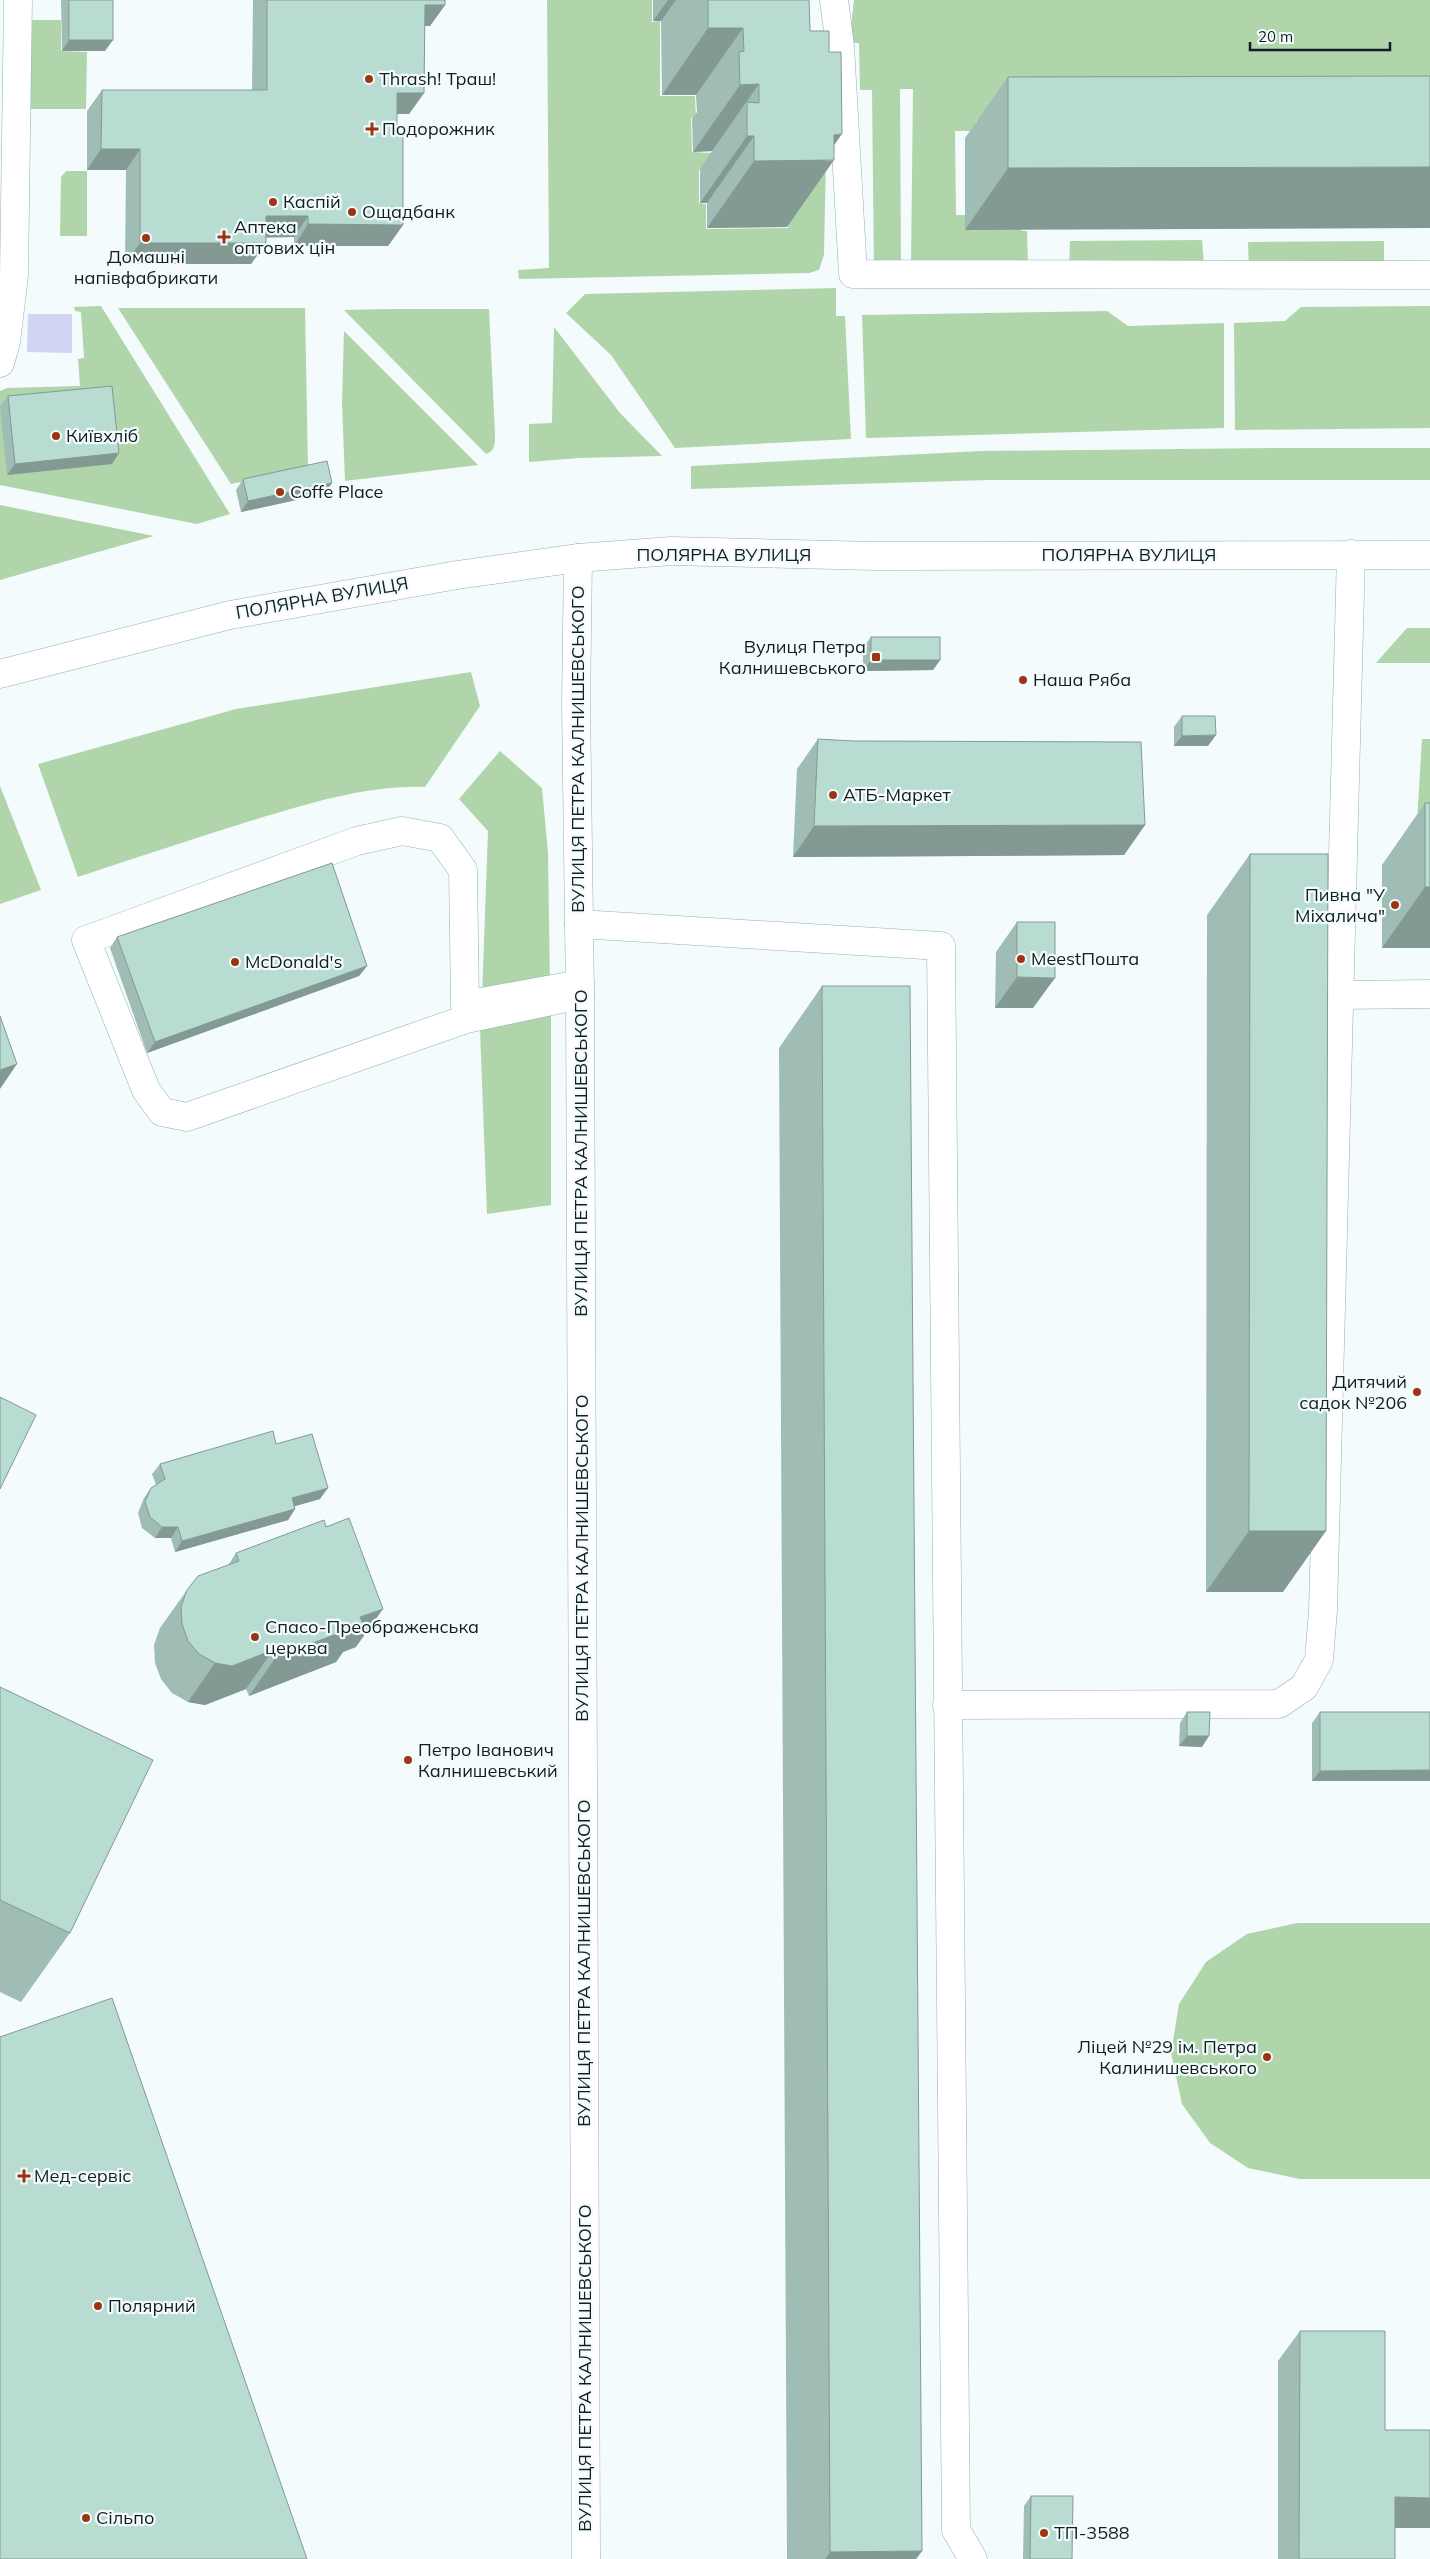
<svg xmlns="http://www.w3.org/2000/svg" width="1430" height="2559" font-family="Mulish,sans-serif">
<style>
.green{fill:#b0d5aa}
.water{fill:#d1d4f2}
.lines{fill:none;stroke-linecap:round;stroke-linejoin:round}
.minor-casing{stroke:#8eb2b9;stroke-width:29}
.major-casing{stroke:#8eb2b9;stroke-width:29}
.minor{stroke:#fff;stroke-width:28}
.major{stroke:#fff;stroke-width:28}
.wall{fill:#9fbdb5}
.shaded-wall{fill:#829a93}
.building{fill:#b9dcd2;stroke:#829a93}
.poi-dot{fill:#9c3516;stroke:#f4fbfc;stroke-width:2}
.labels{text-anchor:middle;stroke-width:4.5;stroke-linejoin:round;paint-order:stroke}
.poi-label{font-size:18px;fill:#111f22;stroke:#f4fbfc;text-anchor:start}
.street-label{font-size:18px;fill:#111f22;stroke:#f4fbfc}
</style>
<rect width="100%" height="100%" fill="#f4fbfc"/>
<!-- green -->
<g class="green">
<polygon points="547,0 652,0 652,22 660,21 660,96 695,96 696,117 691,118 692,152 711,153 710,169 699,170 699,203 706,204 706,229 788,228 787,202 827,104 824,255 819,270 809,273 519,279 518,270 549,268"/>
<polygon points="854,0 1430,0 1430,120 976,121 975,131 955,131 956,215 977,215 1023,224 1022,231 1027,231 1028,264 911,264 913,89 900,89 901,262 874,271 872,90 860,90 859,43 849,43"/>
<polygon points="31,20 61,20 61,51 87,52 86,109 29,109"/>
<polygon points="66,171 87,171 87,236 60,236 61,177"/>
<polygon points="1202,240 1204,264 1069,271 1070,241"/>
<polygon points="1384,241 1384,262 1249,272 1248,242"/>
<polygon points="836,288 836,316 845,316 851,439 675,448 611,355 566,313 585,294"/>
<polygon points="101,306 230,514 197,524 0,485 0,391 7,388 80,386 78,359 84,358 81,312 75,311 74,307"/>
<polygon points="1430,306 1430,428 1235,430 1234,323 1285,321 1301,307"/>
<polygon points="118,308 305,308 308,468 231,484"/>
<path d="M 390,309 L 489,309 L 495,434 C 495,444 495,451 486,454 L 344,310 Z"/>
<polygon points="1107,311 1128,326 1224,323 1224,428 866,438 862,315"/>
<polygon points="554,327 620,413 662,456 579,458 529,462 529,424 552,423"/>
<polygon points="344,331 478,465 345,481 342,403"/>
<polygon points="1274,448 1430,448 1430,480 989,480 691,489 691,466 981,451"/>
<polygon points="0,505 154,536 0,580"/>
<polygon points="1407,628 1430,628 1430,663 1376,663"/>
<path d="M 471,672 L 480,706 L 425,787 C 364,785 305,805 247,822 C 190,840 134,858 78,877 L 38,764 L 236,709 Z"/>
<polygon points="1422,739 1430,739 1430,822 1417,822"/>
<polygon points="500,751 542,788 548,853 550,984 482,997 488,831 459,799"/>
<polygon points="0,786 41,890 0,904"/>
<polygon points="551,1015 551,1205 487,1214 480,1029"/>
<polygon points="1297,1923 1430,1923 1430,2179 1300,2179 1248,2168 1210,2143 1182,2104 1171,2053 1179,2004 1206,1962 1247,1934"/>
</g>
<!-- water -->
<polygon class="water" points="28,314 72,314 72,353 27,352"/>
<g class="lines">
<defs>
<g id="minor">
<polyline points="834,0 840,46 853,274 1430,275"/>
<polyline points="0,363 6,342 14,275 18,0"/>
<polyline points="578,558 576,704 580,995 586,2559"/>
<polyline points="579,924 941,946 956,2530 973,2559"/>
<polyline points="580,984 465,1005 463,870 440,838 402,831 357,841 86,940 146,1090 162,1112 187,1117 466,1019 580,995"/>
<polyline points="1340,995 1430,994"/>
<polyline points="947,1705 1279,1704 1304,1687 1319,1660 1323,1610 1351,554"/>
</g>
<polyline id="major" points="0,674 230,615 457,575 578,558 671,551 875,556 1430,555"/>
</defs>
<!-- minor casing -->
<use href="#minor" class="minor-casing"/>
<!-- major casing -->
<use href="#major" class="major-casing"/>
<!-- minor -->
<use href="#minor" class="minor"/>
<!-- major -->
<use href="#major" class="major"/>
</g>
<!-- wall -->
<g class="wall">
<polygon points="61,0 113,0 105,51 62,51"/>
<polygon points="253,0 445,0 445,5 430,26 424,26 424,93 409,114 397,114 397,135 403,225 388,246 294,246 294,237 266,237 266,243 251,264 125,264 126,170 87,170 87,111 102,90 252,90"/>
<polygon points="653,0 809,0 810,31 829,52 834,145 787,227 707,228 707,203 700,203 700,169 712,151 693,152 692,119 697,112 696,95 662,95 661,21 653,21"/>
<polygon points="1430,76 965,230 965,138 1008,77"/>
<polygon points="8,396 112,464 7,475 0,407"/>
<polygon points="243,479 332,483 324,494 241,512 236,490"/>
<polygon points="871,637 940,660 933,670 863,671 863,648"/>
<polygon points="1182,716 1208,746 1174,746 1174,727"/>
<polygon points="818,739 1145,825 1124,855 793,857 797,769"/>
<polygon points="1425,803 1430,948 1382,948 1382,865"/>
<polygon points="1250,854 1283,1592 1206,1592 1207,915"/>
<polygon points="1017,922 1033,1008 995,1008 996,952"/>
<polygon points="117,937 367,966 359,976 147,1053 110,948"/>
<polygon points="822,986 922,2551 916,2559 787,2559 779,1048"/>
<polygon points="276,1444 320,1499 295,1506 295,1509 288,1520 175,1552 171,1538 155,1538 142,1528 138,1513 144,1498 151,1488 156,1485 152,1474 160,1464"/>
<polygon points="236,1553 356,1647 343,1652 336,1662 249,1696 246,1689 205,1705 188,1702 172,1693 161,1679 155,1663 154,1645 160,1628 187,1590 229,1564"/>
<polygon points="0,1687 70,1933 21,2002 0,1992"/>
<polygon points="1187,1712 1202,1747 1179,1746 1180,1723"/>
<polygon points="1320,1712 1430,1712 1430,1781 1312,1781 1312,1723"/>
<polygon points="1300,2331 1385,2430 1430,2430 1430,2528 1395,2528 1395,2559 1278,2559 1278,2361"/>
<polygon points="1031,2496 1072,2559 1023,2559 1024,2506"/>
</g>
<!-- shaded-wall -->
<g class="shaded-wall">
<polygon points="668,0 676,0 661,21 653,21"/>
<polygon points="425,5 445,5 430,26 410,26"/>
<polygon points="708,28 743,28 696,95 662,95"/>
<polygon points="69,40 113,40 105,51 62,51"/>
<polygon points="759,84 712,151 693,152 740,85"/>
<polygon points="397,93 424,93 409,114 382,114"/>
<polygon points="842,134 823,161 834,160 787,227 707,228 754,161 834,135"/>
<polygon points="747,136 754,136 707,203 700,203"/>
<polygon points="101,149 140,149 126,170 87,170"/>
<polygon points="1430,167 1430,228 965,230 1008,168"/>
<polygon points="266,216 308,216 294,237 251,238"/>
<polygon points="308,224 403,225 388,246 294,246"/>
<polygon points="140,243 266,243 251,264 125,264"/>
<polygon points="119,453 112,464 7,475 15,464"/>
<polygon points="332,483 324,494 241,512 248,501"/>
<polygon points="871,660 940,660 933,670 863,671"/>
<polygon points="1216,735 1208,746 1174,746 1182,736"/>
<polygon points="1145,825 1124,855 793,857 814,826"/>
<polygon points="1425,887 1430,887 1430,948 1382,948"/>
<polygon points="367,966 359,976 147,1053 155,1042"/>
<polygon points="1017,977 1055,978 1033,1008 995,1008"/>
<polygon points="17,1064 0,1089 0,1070"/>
<polygon points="328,1488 320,1499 285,1509 292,1498"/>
<polygon points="295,1509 288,1520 175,1552 182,1541"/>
<polygon points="162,1527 178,1527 171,1538 155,1538"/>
<polygon points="1249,1531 1326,1531 1283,1592 1206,1592"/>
<polygon points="383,1609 356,1647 343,1652 336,1662 249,1696 276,1657 360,1617"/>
<polygon points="273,1650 246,1689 205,1705 188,1702 215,1663"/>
<polygon points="1187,1736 1209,1736 1202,1747 1179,1746"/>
<polygon points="1430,1770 1430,1781 1312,1781 1320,1771"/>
<polygon points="1395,2497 1430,2498 1430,2528 1374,2528"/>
<polygon points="922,2551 916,2559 825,2559 830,2552"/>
</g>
<!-- building -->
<g class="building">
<rect x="69" y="0" width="44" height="40"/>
<polygon points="267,0 445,0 445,5 425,5 424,93 397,93 397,135 403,135 403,225 308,224 308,216 266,216 266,243 140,243 140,149 101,149 102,90 267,90"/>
<polygon points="708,0 809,0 810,31 829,31 829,52 841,52 842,134 834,135 834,160 754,161 754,136 747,136 747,102 759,103 759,84 740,85 739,52 744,51 743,28 708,28"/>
<polygon points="1430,76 1430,167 1008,168 1008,77"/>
<polygon points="112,386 119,453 15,464 8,396"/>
<polygon points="327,461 332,483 248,501 243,479"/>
<rect x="871" y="637" width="69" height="23"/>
<polygon points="1182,716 1215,716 1216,735 1182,736"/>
<polygon points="818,739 853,741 1141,742 1145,825 814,826"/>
<rect x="1425" y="803" width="5" height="84"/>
<polygon points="1250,854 1328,854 1326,1531 1249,1531"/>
<polygon points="332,863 367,966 155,1042 117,937"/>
<polygon points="1017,922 1055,922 1055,978 1017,977"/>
<polygon points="822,986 910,986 922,2551 830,2552"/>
<polygon points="0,1016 17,1064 0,1070"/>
<polygon points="0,1397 36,1415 0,1489"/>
<polygon points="273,1431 276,1444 312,1434 328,1488 292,1498 295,1509 182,1541 178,1527 162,1527 150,1517 145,1502 151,1488 165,1479 160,1464"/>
<polygon points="349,1518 383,1609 360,1617 363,1624 276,1657 273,1650 232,1666 215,1663 199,1654 188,1641 182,1624 181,1607 187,1590 198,1576 239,1561 236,1553 324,1520 326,1527"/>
<polygon points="0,1687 153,1760 70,1933 0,1900"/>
<polygon points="1187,1712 1210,1712 1209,1736 1187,1736"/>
<polygon points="1320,1712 1430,1712 1430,1770 1320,1771"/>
<polygon points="112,1998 307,2559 0,2559 0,2037"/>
<polygon points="1300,2331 1385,2331 1385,2430 1430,2430 1430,2498 1395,2497 1395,2559 1299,2559"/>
<polygon points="1031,2496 1073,2496 1072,2559 1030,2559"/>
</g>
<!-- markers -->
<g class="poi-dot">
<circle cx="369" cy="79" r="5"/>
<path d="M369.5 121.5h5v5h5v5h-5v5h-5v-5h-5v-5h5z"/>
<circle cx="273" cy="202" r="5"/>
<circle cx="352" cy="212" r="5"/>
<path d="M221.5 229.5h5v5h5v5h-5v5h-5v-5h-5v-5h5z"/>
<circle cx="146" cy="238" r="5"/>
<circle cx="56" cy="436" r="5"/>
<circle cx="280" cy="492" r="5"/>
<rect x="871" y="652" width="10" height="10" rx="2.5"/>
<circle cx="1023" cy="680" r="5"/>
<circle cx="833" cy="795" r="5"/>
<circle cx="1395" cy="905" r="5"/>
<circle cx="1021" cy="959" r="5"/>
<circle cx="235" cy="962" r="5"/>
<circle cx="1417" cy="1392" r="5"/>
<circle cx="255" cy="1637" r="5"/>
<circle cx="408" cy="1760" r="5"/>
<circle cx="1267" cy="2057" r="5"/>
<path d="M21.5 2168.5h5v5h5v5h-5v5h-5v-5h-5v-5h5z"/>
<circle cx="98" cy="2306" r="5"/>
<circle cx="86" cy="2518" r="5"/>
<circle cx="1044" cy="2533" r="5"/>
</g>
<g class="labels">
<!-- poi labels -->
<g class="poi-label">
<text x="379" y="85">Thrash! Траш!</text>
<text x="382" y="135">Подорожник</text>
<text x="283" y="208">Каспій</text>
<text x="362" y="218">Ощадбанк</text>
<text x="234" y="233">Аптека<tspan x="234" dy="21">оптових цін</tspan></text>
<text x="146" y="263" text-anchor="middle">Домашні<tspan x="146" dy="21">напівфабрикати</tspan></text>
<text x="66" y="442">Київхліб</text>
<text x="290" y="498">Coffe Place</text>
<text x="866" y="653" text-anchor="end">Вулиця Петра<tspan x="866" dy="21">Калнишевського</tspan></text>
<text x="1033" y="686">Наша Ряба</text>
<text x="843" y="801">АТБ-Маркет</text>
<text x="1385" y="901" text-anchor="end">Пивна "У<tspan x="1385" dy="21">Міхалича"</tspan></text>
<text x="1031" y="965">MeestПошта</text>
<text x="245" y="968">McDonald's</text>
<text x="1407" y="1388" text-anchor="end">Дитячий<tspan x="1407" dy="21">садок №206</tspan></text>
<text x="265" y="1633">Спасо-Преображенська<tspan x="265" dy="21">церква</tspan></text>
<text x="418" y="1756">Петро Іванович<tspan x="418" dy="21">Калнишевський</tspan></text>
<text x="1257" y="2053" text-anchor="end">Ліцей №29 ім. Петра<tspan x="1257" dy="21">Калинишевського</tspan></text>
<text x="34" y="2182">Мед-сервіс</text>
<text x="108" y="2312">Полярний</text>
<text x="96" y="2524">Сільпо</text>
<text x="1054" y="2539">ТП-3588</text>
</g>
<!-- street labels -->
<g class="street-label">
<text x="724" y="561">ПОЛЯРНА ВУЛИЦЯ</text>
<text x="1129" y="561">ПОЛЯРНА ВУЛИЦЯ</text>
<text transform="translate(322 598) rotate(-10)" y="6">ПОЛЯРНА ВУЛИЦЯ</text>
<text transform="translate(578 749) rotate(-90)" y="6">ВУЛИЦЯ ПЕТРА КАЛНИШЕВСЬКОГО</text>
<text transform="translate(581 1153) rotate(-90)" y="6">ВУЛИЦЯ ПЕТРА КАЛНИШЕВСЬКОГО</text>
<text transform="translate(582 1558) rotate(-90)" y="6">ВУЛИЦЯ ПЕТРА КАЛНИШЕВСЬКОГО</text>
<text transform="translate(584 1963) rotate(-90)" y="6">ВУЛИЦЯ ПЕТРА КАЛНИШЕВСЬКОГО</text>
<text transform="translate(585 2368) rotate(-90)" y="6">ВУЛИЦЯ ПЕТРА КАЛНИШЕВСЬКОГО</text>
</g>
</g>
<!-- scale -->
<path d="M1250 42v8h140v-8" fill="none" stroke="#111f22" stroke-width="2.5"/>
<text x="1258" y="42" font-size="15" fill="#111f22" stroke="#f4fbfc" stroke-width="4" paint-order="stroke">20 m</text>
</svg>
